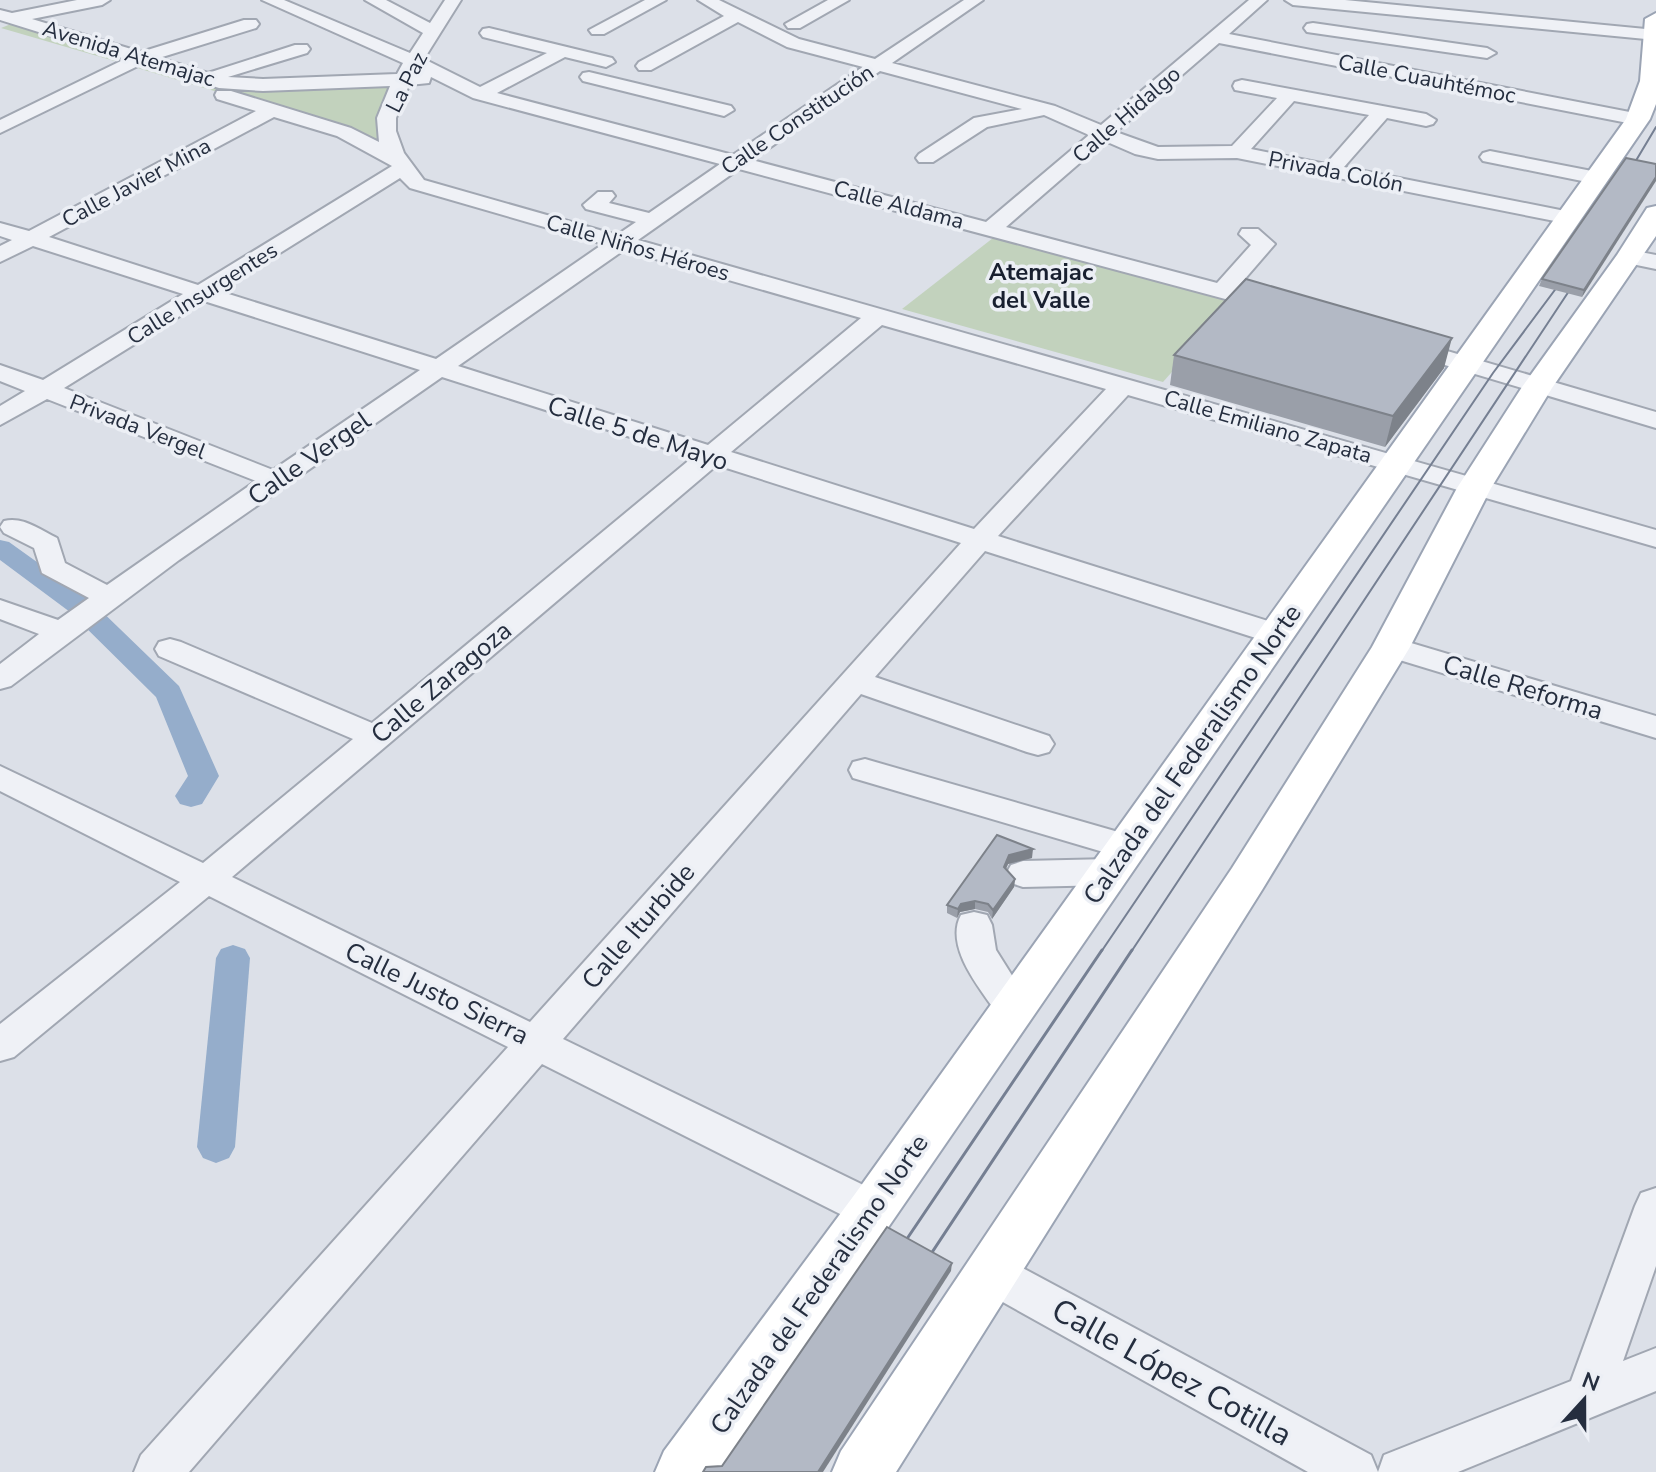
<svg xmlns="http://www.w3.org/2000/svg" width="1656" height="1472" font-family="'Nunito Sans',sans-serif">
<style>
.green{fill:#c2d2bd}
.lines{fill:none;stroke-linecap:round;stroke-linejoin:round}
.canal{fill:#95adcb;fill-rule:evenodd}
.minor-casing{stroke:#a1a7b2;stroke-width:4}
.major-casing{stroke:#9ba4b4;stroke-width:4}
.minor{fill:#eff1f6;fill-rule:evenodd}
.major{fill:#fff;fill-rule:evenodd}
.tram-far1{stroke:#757f92;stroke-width:2}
.tram{stroke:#757f92;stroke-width:3}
.wall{fill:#9a9fa9}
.shaded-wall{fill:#7d828a}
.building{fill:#b3b9c5;stroke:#7d828a;stroke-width:2}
.labels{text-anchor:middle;stroke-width:7;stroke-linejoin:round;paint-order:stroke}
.far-street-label{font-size:22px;fill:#252e3f;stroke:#eceff5}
.far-neighbourhood-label{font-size:24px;font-weight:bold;fill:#181f2f;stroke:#eceff5}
.street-label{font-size:26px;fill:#252e3f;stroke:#eceff5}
.near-street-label{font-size:32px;fill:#252e3f;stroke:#eceff5}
</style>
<rect width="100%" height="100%" fill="#dce0e8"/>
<!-- green -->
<g class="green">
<polygon points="11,24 129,58 118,62 1,28"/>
<polygon points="146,63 240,88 390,82 377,124 381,147 348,131 134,67"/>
<polygon points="993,238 1235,301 1163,382 902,309"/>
</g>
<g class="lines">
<!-- canal -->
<g class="canal">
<polygon points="0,540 9,542 90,600 179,686 219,776 202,804 191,807 180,804 175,796 188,776 156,697 70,612 0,560"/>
<polygon points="233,945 245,949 250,958 235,1147 229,1158 216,1163 203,1158 197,1147 216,958 221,949"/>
</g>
<defs>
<g id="minor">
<path d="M 77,0 L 110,0 L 102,5 L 32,19 L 141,52 L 244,20 L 256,20 L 259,24 L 256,28 L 159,58 L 208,73 L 295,45 L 307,45 L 310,49 L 307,53 L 228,77 L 263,79 L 397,74 L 403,63 L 262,0 L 284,0 L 410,53 L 423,33 L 365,0 L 386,0 L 430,23 L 445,0 L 461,0 L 424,59 L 480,87 L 547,53 L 483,37 L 480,33 L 483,29 L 489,28 L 612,58 L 615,62 L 606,67 L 565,57 L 497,93 L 733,155 L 863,67 L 787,47 L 738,22 L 651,70 L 639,70 L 636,66 L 639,62 L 724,16 L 698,0 L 719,0 L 799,39 L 875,59 L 964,0 L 983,0 L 892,63 L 1055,106 L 1101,125 L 1249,0 L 1267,0 L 1229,34 L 1645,115 L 1648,119 L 1638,125 L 1219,43 L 1116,132 L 1158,147 L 1232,146 L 1277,98 L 1235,90 L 1233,86 L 1235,82 L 1242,80 L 1426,114 L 1436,120 L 1433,124 L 1426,126 L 1387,118 L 1344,167 L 1570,212 L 1581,218 L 1570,224 L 1237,158 L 1158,159 L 1135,154 L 1105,141 L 1006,227 L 1217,283 L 1251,245 L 1239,234 L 1242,229 L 1258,229 L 1275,244 L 1237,288 L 1282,300 L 1286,305 L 1282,310 L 1274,312 L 739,169 L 638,240 L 1656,530 L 1656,547 L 1128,395 L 998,536 L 1287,627 L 1291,634 L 1287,641 L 1276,643 L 1265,641 L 985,551 L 875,677 L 1049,736 L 1054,744 L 1049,752 L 1038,755 L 1027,752 L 861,694 L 563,1039 L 888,1197 L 894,1210 L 888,1223 L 873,1228 L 858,1223 L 542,1064 L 189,1472 L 134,1472 L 141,1455 L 508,1047 L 209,896 L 14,1057 L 0,1061 L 0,1024 L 180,882 L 0,791 L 0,766 L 203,863 L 353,739 L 159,656 L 155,649 L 159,642 L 170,639 L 181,642 L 372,723 L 693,457 L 442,377 L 179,560 L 11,686 L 0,689 L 0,664 L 39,634 L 0,619 L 0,600 L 58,620 L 89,598 L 42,573 L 34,548 L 4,533 L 0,527 L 4,521 C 23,516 40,530 57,538 L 65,563 L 107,585 L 256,481 L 47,399 L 0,425 L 0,406 L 25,391 L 0,381 L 0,365 L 43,380 L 183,294 L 33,246 L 0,262 L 0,246 L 12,240 L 0,236 L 0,223 L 29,231 L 256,111 L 217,99 L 215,95 L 217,91 L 231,91 L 351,128 L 379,142 L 377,118 L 390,86 L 263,91 L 219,88 L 142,64 L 0,133 L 0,120 L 125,59 L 0,20 L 0,10 L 12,13 ZM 880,71 L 1022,109 L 974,118 L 919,154 L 916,158 L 919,162 L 933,162 L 987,127 L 1044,115 L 1089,135 L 986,222 L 752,160 ZM 431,77 L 473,98 L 720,164 L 649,213 L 609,203 L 615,196 L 612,192 L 598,192 L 583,205 L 586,209 L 636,222 L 617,235 L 424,180 L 404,153 L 396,131 L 396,118 L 409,85 L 429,83 ZM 1294,101 L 1369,115 L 1326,164 L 1251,149 ZM 274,117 L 337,136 L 392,166 L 198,285 L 49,237 ZM 400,178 L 410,188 L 603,244 L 436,359 L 219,291 ZM 624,250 L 861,318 L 708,445 L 458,366 ZM 204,301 L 420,370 L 273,470 L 64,388 ZM 882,325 L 1106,389 L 974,529 L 731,452 ZM 717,465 L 961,543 L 530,1022 L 232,877 Z"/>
<polygon points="645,0 666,0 604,34 592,34 589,30"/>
<polygon points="828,0 849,0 800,28 788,28 785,24"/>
<polygon points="1285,0 1345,0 1656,30 1656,40 1293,5"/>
<polygon points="1313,23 1487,48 1496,53 1487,58 1307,32 1304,28 1307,24"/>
<polygon points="589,72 731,106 734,110 724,116 583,81 580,77 583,73"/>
<polygon points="1490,151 1597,172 1607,178 1597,184 1483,161 1480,157 1483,153"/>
<polygon points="1630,250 1656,255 1656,269 1622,262 1619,257 1622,252"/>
<polygon points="1406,339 1656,412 1656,428 1398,351 1394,346 1398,341"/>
<polygon points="1391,637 1656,716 1656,738 1380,654 1376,647 1380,640"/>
<polygon points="865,759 1139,838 1144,847 1139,856 1127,859 853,778 849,770 853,762"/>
<polygon points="1110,859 1122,863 1127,872 1122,881 1110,885 1023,887 1011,883 1006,874 1011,865 1023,861"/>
<path d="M 974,912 L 987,915 L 992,925 L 996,950 L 1033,1009 L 1027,1019 L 1014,1024 L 1001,1019 C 984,993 943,948 961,915 Z"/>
<polygon points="1656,1188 1656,1266 1623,1361 1656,1348 1656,1391 1458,1472 1308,1472 974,1286 967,1272 974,1258 989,1253 1004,1258 1371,1455 1378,1472 1384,1455 1571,1381 1635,1206 1641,1193"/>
</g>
<g id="major">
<polygon points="1656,13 1656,104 1650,119 720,1472 655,1472 664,1451 855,1194 1626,119 1640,81 1645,19"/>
<polygon points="1656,206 1656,236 1552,388 1491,488 1410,647 1262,890 896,1472 832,1472 841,1451 1232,868 1372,647 1457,488 1522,387 1617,255 1647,208"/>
</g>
</defs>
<!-- minor casing -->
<use href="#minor" class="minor-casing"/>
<!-- major casing -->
<use href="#major" class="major-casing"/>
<!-- minor -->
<use href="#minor" class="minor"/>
<!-- major -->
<use href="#major" class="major"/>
<!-- tram-far1 -->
<g class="tram-far1">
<polyline points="1625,179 1656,127"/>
<polyline points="1101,952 1493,373 1569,271"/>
<polyline points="1131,952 1573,285"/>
</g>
<!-- tram -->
<g class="tram">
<polyline points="894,1258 1102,950"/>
<polyline points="919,1272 1132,950"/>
</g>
</g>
<!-- wall -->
<g class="wall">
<polygon points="1656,164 1582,297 1539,286 1542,279"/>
<polygon points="1174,355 1444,368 1385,447 1170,385"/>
<polygon points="997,835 1032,858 1008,864 1006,869 1015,879 1014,887 992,919 988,912 975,909 960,912 957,918 947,913 947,905"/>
</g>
<!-- shaded-wall -->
<g class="shaded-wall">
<polygon points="1656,177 1656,181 1582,297 1584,290"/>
<polygon points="1452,338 1444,368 1385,447 1393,416"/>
<polygon points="1033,849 1032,858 1008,864 1003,875 1004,867 1009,855"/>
<polygon points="1015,879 1014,887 992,919 993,910"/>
<polygon points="975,901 975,909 960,912 957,918 958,909 961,904"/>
<polygon points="952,1263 951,1271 823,1472 818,1472"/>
</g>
<!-- building -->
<g class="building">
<polygon points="1626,158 1656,164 1656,177 1584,290 1542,279"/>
<polygon points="1246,279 1452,338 1393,416 1174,355"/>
<polygon points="997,835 1033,849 1009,855 1004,867 1015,879 993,910 988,904 975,901 961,904 958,909 947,905"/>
<polygon points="887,1227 952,1263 818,1472 703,1472 706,1467 722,1466"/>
</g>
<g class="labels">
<!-- far-street labels -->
<g class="far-street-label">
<text transform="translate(129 53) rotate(17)" y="8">Avenida Atemajac</text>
<text transform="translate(1427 78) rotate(11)" y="8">Calle Cuauhtémoc</text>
<text transform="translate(406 82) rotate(-63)" y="8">La Paz</text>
<text transform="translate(1126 114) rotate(-41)" y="8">Calle Hidalgo</text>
<text transform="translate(797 119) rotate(-34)" y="8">Calle Constitución</text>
<text transform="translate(1336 171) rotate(11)" y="8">Privada Colón</text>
<text transform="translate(136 182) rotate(-28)" y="8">Calle Javier Mina</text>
<text transform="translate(899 204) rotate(15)" y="8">Calle Aldama</text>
<text transform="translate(638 247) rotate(16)" y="8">Calle Niños Héroes</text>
<text transform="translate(202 293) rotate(-32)" y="8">Calle Insurgentes</text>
<text transform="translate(138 426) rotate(21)" y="8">Privada Vergel</text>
<text transform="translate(1268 426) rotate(16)" y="8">Calle Emiliano Zapata</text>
</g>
<!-- far-neighbourhood labels -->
<g class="far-neighbourhood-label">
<text x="1041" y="280">Atemajac<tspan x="1041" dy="28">del Valle</tspan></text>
</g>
<!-- street labels -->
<g class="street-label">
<text transform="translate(638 433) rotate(18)" y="9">Calle 5 de Mayo</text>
<text transform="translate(309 458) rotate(-35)" y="9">Calle Vergel</text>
<text transform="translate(441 682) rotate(-40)" y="9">Calle Zaragoza</text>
<text transform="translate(1523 687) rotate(17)" y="9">Calle Reforma</text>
<text transform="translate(1192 754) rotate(-55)" y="9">Calzada del Federalismo Norte</text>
<text transform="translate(638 926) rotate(-49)" y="9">Calle Iturbide</text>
<text transform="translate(437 993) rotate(26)" y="9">Calle Justo Sierra</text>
<text transform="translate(819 1284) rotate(-55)" y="9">Calzada del Federalismo Norte</text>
</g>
<!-- near-street labels -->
<g class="near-street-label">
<text transform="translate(1172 1372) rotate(29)" y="11">Calle López Cotilla</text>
</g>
</g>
<!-- north arrow -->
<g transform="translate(1584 1400) rotate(21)" stroke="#eceff5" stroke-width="6" paint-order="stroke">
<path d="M0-6L14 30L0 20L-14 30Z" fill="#252e3f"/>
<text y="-12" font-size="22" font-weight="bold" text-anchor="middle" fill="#252e3f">N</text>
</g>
</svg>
